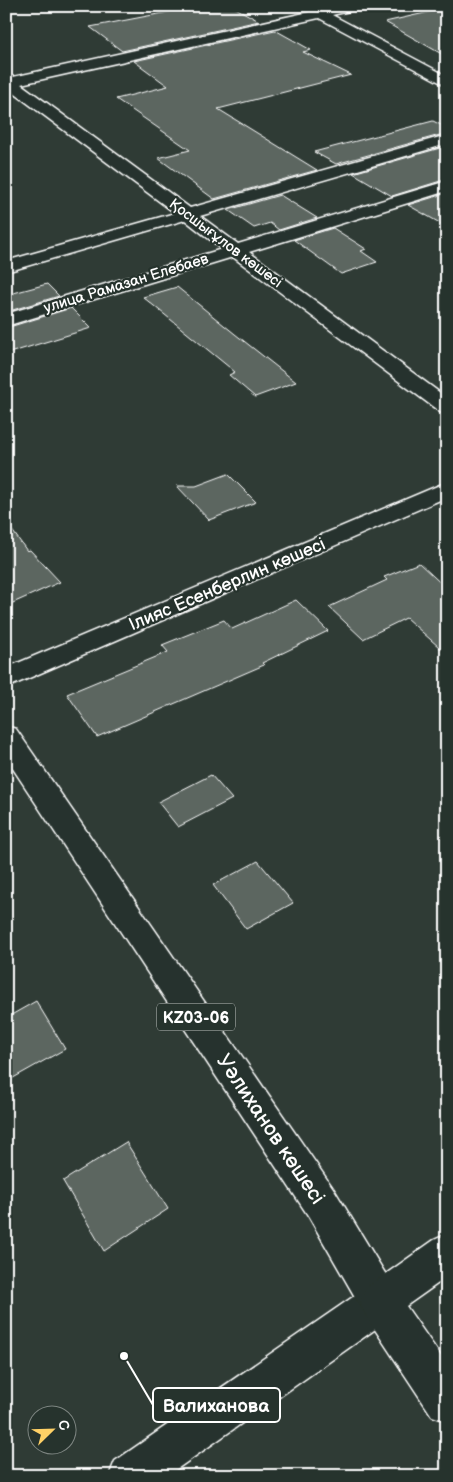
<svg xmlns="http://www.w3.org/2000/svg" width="453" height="1482" font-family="'Balsamiq Sans',sans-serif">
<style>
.building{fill:#5b6661;stroke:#fff}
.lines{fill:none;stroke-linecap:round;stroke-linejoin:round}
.minor-casing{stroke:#fff;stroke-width:3}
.major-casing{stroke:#fff;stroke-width:3}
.highway-casing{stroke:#fff;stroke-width:3}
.minor{fill:#26332d;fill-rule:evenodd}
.major{fill:#26332d;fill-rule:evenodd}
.highway{fill:#26332d;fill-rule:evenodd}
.labels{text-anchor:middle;stroke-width:4.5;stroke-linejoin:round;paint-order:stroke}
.far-street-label{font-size:15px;fill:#fff;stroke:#26332d}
.shield{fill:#26332d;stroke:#bec2c0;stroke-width:1}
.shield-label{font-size:16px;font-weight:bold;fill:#fff}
.street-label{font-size:18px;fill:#fff;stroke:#26332d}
.near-street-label{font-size:21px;fill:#fff;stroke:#26332d}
.leader{fill:none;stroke:#fff;stroke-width:2}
.callout-dot{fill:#fff;stroke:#26332d;stroke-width:2}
.callout{fill:#26332d;stroke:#fff;stroke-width:2}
.callout-label{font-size:19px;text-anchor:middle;font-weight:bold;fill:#fff}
</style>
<rect width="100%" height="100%" fill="#2f3b35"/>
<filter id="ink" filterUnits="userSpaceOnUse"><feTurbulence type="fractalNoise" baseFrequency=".02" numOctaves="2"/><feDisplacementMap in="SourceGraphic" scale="10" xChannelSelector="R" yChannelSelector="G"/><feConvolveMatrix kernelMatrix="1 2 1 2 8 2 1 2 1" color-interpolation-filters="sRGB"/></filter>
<g filter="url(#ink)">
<!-- building -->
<g class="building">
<polygon points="200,6 232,6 259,21 122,51 90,27"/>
<polygon points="447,8 447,57 385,22"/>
<polygon points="275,30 311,50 303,52 351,75 218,109 317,170 214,199 158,158 190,150 116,99 168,86 134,61"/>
<polygon points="433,121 447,128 447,133 336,164 314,152"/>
<polygon points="447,146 447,179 392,196 353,173"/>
<polygon points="447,193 447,227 408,205"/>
<polygon points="280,195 317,218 279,230 270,223 254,228 228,210"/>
<polygon points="333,228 366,249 361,251 377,262 341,274 294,240"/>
<polygon points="47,284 59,296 6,312 6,295"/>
<polygon points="177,287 235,334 296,382 255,397 229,375 235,372 143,297"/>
<polygon points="71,308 91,328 6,354 6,328"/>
<polygon points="228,474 256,502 209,520 177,486 196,486"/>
<polygon points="6,522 27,551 30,550 60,582 6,606"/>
<polygon points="419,563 447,589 447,654 406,618 363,639 329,607 387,580 384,577"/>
<polygon points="296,600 328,631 262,663 264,665 97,737 67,694 168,652 162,645 224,620 232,629"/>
<polygon points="211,775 232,799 178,827 158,802"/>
<polygon points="258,861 293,903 246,929 213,885"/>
<polygon points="36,1001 65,1049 6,1082 6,1018"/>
<polygon points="126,1142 168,1209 104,1251 63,1181"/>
</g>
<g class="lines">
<defs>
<g id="minor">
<path d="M 314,6 C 328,10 345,6 360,6 L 358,9 L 332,15 L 447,76 L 447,86 L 319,18 L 21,84 L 190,208 L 447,135 L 447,144 L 200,216 L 238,244 L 447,181 L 447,191 L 249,252 L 447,398 L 447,414 L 440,412 L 233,257 L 6,326 L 6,314 L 222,249 L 185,220 L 6,272 L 6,261 L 175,213 L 6,87 L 6,75 L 13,77 L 309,12 L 310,7 Z"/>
<polygon points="447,482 447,497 6,688 6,668"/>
<polygon points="380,1282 394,1288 400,1302 394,1316 167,1476 109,1476 115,1461 366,1288"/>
</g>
<polygon id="major" points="6,726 16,729 335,1191 394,1288 400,1302 394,1316 380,1322 366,1316 309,1217 6,758"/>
<polygon id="highway" points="447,1234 447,1277 406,1306 447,1365 447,1421 432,1416 366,1316 360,1302 366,1288 434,1240"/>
</defs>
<!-- minor casing -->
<use href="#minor" class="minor-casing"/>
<!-- major casing -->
<use href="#major" class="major-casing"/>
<!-- highway casing -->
<use href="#highway" class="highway-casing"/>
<!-- minor -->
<use href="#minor" class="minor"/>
<!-- major -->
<use href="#major" class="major"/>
<!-- highway -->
<use href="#highway" class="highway"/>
</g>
</g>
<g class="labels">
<!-- far-street labels -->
<g class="far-street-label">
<text transform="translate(226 243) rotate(37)" y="5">Қосшығұлов көшесі</text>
<text transform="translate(126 283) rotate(-17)" y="5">улица Рамазан Елебаев</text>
</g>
<!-- shield labels -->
<rect class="shield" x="157" y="1003.5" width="78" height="27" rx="4"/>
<g class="shield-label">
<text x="196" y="1023">KZ03-06</text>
</g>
<!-- street labels -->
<g class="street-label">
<text transform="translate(227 584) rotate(-23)" y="6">Ілияс Есенберлин көшесі</text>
</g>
<!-- near-street labels -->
<g class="near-street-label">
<text transform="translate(271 1129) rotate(56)" y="7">Уәлиханов көшесі</text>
</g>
</g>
<!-- callouts -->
<path class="leader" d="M124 1356L153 1405"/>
<circle class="callout-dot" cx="124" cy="1356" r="5"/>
<rect class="callout" x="153" y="1388" width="127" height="34" rx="5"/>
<g class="callout-label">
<text x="216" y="1412">Валиханова</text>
</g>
<!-- margin -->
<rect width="453" height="1482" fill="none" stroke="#26332d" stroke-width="25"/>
<rect x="12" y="12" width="428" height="1457" fill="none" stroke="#fff" stroke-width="2" filter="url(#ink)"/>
<!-- north arrow -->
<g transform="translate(52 1430) rotate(67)"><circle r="24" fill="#26332d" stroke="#7d8581"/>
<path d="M0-4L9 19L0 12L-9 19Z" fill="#ffd166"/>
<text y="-8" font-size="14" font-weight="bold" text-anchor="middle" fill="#ffffff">С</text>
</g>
</svg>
